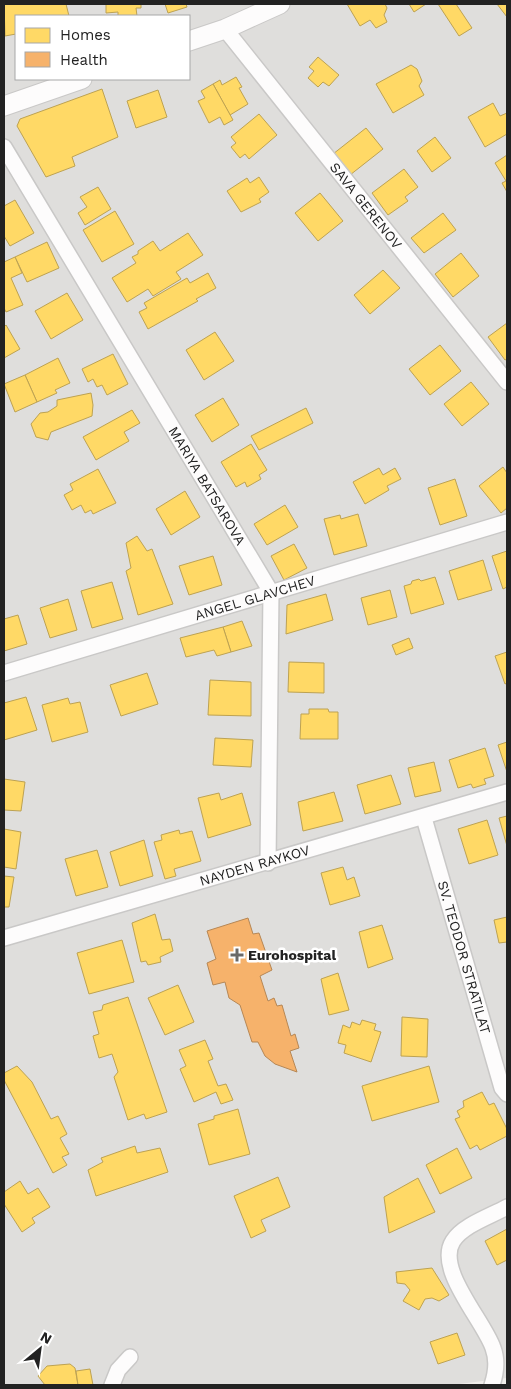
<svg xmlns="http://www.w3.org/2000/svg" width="511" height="1389" font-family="'Work Sans',sans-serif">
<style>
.residential{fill:#dfdedc;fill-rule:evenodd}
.homes{fill:#ffd966;stroke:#bda252}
.health{fill:#f6b26b;stroke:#b68755}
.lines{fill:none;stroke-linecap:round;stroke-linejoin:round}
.minor-casing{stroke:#c9c8c7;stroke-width:18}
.tertiary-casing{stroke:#c9c8c7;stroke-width:21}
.minor{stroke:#fdfcfc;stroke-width:15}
.tertiary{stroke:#fdfcfc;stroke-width:19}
.poi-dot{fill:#6a6968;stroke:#fff;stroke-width:2}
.labels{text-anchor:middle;stroke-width:5;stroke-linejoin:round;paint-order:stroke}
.street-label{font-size:14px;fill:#222;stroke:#fff}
.poi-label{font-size:14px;font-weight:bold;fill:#222;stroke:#fff;text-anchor:start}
</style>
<rect width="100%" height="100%" fill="#f0eeeb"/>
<!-- residential -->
<path class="residential" d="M 4,4 L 507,4 L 507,1378 L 451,1385 L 4,1385 ZM 16,16 L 189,16 L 189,79 L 16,79 Z"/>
<!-- homes -->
<g class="homes">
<polygon points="4,4 66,4 69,16 16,16 16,34 5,36"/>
<polygon points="106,4 141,4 141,8 136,8 137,16 118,16 118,12 106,13"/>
<polygon points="165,4 186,4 187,7 168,13"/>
<polygon points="347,4 385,4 387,8 384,15 387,22 376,28 370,20 360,26"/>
<polygon points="409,4 426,4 414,12"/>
<polygon points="438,4 456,4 472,28 459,36"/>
<polygon points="497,4 507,4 507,17"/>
<polygon points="318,57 339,75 329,86 323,82 318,87 308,78 314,71 309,67"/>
<polygon points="411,65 417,69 422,81 419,86 424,95 393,113 376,84"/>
<polygon points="236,77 242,87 239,88 248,104 230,115 213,84 220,80 222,85"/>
<polygon points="213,84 233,120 224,125 220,117 209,123 198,101 205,98 201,91"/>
<polygon points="102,89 118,137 72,157 75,166 46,177 17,126 20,119"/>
<polygon points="158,90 167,117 136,128 127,101"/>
<polygon points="493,103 500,116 507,113 507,134 485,147 468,117"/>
<polygon points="259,114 277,135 249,159 245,154 240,158 231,147 236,143 231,137"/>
<polygon points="366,128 383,149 350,175 333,154"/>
<polygon points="435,137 451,158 432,172 417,151"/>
<polygon points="507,155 507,192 502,183 506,181 495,163"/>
<polygon points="404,169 418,187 405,197 408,201 388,215 372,193"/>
<polygon points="259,177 269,192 259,199 261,202 241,212 227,191 247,178 250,183"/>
<polygon points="98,187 111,209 85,225 78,213 87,207 80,197"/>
<polygon points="320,193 343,221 318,241 295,213"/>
<polygon points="15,200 34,233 10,246 4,236 4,206"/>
<polygon points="115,211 134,244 102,262 83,230"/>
<polygon points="443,213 456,230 424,253 411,238"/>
<polygon points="188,233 203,255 176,272 181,279 153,296 148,289 127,302 112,278 136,263 132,257 138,254 138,251 153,241 160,251"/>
<polygon points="47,242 59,268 27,282 15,257"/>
<polygon points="461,253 479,276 453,297 435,274"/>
<polygon points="15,257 22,273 11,278 23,305 6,312 4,308 4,262"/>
<polygon points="383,270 400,288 370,314 354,295"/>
<polygon points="208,273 216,288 196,299 198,301 148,329 139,312 147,308 144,303 187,278 190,283"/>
<polygon points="67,293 83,320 51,339 35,311"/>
<polygon points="507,323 507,359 505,360 488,337"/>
<polygon points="6,325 20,349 4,358 4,327"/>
<polygon points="215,332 234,361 204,380 186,350"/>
<polygon points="440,345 461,371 430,395 409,369"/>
<polygon points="113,354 128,384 107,395 102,385 97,387 93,379 88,382 82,369"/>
<polygon points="58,358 70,383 55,390 57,393 37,402 25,375"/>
<polygon points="25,375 37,402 15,412 4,384"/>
<polygon points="471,382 489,404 462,426 444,404"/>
<polygon points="91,393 93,405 92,416 51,432 48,440 36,437 31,424 40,413 48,412 57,406 57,400"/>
<polygon points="223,398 239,425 212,442 195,415"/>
<polygon points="306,408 313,423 259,450 251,436"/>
<polygon points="132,410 140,423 124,432 129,441 96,460 83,437"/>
<polygon points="251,444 267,470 259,475 261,479 247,487 245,482 236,487 221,462"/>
<polygon points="503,467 507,473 507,508 501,513 479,486"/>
<polygon points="379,468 383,475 395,468 401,479 387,486 389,490 365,504 353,482"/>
<polygon points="98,469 116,503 93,514 91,510 85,513 81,505 72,510 64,495 73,490 70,484"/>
<polygon points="455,479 467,516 440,525 428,488"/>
<polygon points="185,491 200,517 171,535 156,509"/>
<polygon points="285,505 298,527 267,545 254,524"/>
<polygon points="358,514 367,546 334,555 324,519 340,515 341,519"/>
<polygon points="137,536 147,551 152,549 173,604 138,615 126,571 131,568 126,543"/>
<polygon points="294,544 307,568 284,580 271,556"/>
<polygon points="507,551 507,587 503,589 492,556"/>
<polygon points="213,556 222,585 189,595 179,566"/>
<polygon points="483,560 492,590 458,600 449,571"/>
<polygon points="435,577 444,604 411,614 404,586 411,584 412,581 419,579 421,581"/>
<polygon points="112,582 123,619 92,628 81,591"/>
<polygon points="390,590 397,617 368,625 361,598"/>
<polygon points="326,594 333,620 286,634 287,605"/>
<polygon points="68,599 77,630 50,638 40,608"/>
<polygon points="18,615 27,644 4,651 4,619"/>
<polygon points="242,621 252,646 231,652 223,627"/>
<polygon points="223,627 231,652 217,656 214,650 186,657 180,638"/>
<polygon points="409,638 413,648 396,655 392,645"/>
<polygon points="507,652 507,683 505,684 495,656"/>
<polygon points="289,662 324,663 324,693 288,692"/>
<polygon points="147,673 158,704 121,716 110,685"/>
<polygon points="210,680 251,682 251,716 208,715"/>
<polygon points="26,697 37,730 4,740 4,703"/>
<polygon points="68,698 70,704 80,702 88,732 52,742 42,705"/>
<polygon points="309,709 328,709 329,712 338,712 338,739 300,739 301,714 309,714"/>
<polygon points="215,738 253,740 251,767 213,765"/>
<polygon points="507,742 507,772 498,745"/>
<polygon points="485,748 494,776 484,779 486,784 473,788 471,784 458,788 449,760"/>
<polygon points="434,762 441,791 415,797 408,768"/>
<polygon points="391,775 401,804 365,814 357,785"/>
<polygon points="4,779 25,782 21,811 4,810"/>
<polygon points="334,792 343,821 303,831 298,802"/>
<polygon points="219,793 221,800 242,793 251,825 208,838 198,798"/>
<polygon points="507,816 507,846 499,818"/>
<polygon points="487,820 498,855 469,864 458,829"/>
<polygon points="4,829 21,832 16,869 4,867"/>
<polygon points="179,830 180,834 192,831 201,861 174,869 176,876 165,879 154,842 162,840 161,835"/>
<polygon points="144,840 153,876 120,886 110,852"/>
<polygon points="97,850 108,887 76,896 65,859"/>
<polygon points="343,867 347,880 354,877 360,896 330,905 321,873"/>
<polygon points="4,876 14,877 9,907 4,907"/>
<polygon points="155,914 162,940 170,939 173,951 160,957 161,962 148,965 146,961 141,962 132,923"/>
<polygon points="507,917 507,942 499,943 494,920"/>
<polygon points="382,925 393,959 368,968 359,932"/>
<polygon points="122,940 134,982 89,994 77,953"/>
<polygon points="338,973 349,1010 329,1015 321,979"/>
<polygon points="178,985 194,1022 165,1035 148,998"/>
<polygon points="128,997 167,1112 146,1119 144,1114 128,1120 114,1077 118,1072 112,1054 99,1058 93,1036 99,1034 93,1012 102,1010 103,1005"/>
<polygon points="402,1017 428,1019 427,1057 401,1056"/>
<polygon points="362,1020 376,1024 374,1030 381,1032 371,1062 344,1053 346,1045 338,1043 343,1025 350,1028 352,1022 360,1025"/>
<polygon points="205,1040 213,1059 208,1061 218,1086 226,1084 233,1100 221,1104 216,1092 194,1102 180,1069 186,1066 179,1050"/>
<polygon points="17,1066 32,1082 51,1119 58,1116 67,1134 60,1138 69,1154 62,1157 67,1165 53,1173 4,1080 4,1073"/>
<polygon points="429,1066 439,1102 372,1121 362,1086"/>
<polygon points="482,1092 489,1105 494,1103 507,1129 507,1136 480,1150 477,1145 470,1149 455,1119 460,1117 457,1111 464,1107 463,1101"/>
<polygon points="238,1109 250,1154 209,1165 198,1124 214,1119 214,1116"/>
<polygon points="135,1146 137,1153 160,1148 168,1172 96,1196 88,1170 103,1162 101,1158"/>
<polygon points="457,1148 472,1178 440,1194 426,1165"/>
<polygon points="278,1177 290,1207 261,1220 266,1231 251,1238 234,1196"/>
<polygon points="418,1178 435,1212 389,1233 384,1197"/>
<polygon points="20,1181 28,1194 38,1188 50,1207 32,1218 35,1223 22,1232 4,1204 4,1192"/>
<polygon points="507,1229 507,1260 497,1265 485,1241"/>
<polygon points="432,1268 449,1295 439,1301 432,1298 425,1299 419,1310 403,1301 410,1290 405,1284 397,1283 396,1272"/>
<polygon points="457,1333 465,1355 438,1364 430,1342"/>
<polygon points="70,1364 75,1368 78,1385 45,1385 38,1376 47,1366"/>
<polygon points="90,1369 93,1385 78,1385 76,1371"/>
</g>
<!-- health -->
<polygon class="health" points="248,918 253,934 259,933 272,970 260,976 268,1001 274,998 277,1006 282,1005 291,1036 295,1034 299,1048 290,1051 297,1072 275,1064 265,1056 258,1042 252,1042 240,1005 229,998 225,982 213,985 207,963 216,959 207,931"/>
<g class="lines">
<defs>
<g id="minor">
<path id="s1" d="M 225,29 L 507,382"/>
<path id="s2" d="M 4,147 L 271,592 L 268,863"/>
<path id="s3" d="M 4,673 L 507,522"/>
<path id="s4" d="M 424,818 L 502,1088 L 507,1094"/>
<path id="s5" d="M 4,938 L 507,792"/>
<polyline points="112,1385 118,1370 130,1357"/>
<path d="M 492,1385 C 496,1373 498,1361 493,1348 C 484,1321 435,1269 453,1241 C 463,1225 491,1216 507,1207"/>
</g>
<g id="tertiary">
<polyline points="189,41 225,29 280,4"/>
<polyline points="4,106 82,79"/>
</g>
</defs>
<!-- minor casing -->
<use href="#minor" class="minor-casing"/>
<!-- tertiary casing -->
<use href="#tertiary" class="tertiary-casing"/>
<!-- minor -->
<use href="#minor" class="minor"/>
<!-- tertiary -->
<use href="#tertiary" class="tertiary"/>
</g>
<!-- markers -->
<path class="poi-dot" d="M234.5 947.5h5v5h5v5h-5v5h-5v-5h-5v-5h5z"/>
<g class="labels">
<!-- street labels -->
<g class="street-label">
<text dy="5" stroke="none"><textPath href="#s1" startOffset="226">SAVA GERENOV</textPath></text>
<text dy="5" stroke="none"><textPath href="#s2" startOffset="395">MARIYA BATSAROVA</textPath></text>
<text dy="5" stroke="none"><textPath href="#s3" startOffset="262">ANGEL GLAVCHEV</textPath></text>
<text dy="5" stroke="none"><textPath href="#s5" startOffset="261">NAYDEN RAYKOV</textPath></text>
<text dy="5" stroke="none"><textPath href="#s4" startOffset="145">SV. TEODOR STRATILAT</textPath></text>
</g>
<!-- poi labels -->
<g class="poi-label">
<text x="248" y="960">Eurohospital</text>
</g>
</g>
<!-- border -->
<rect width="511" height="1389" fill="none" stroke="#222222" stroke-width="10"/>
<!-- legend -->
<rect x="15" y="15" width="175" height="65" fill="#ffffff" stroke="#a7a7a7"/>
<rect x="25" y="28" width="25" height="15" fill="#ffd966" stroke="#a7a7a7"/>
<text x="60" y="40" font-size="15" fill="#222222">Homes</text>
<rect x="25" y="52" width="25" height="15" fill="#f6b26b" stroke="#a7a7a7"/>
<text x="60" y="65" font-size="15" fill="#222222">Health</text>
<!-- north arrow -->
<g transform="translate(40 1349) rotate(29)" stroke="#ffffff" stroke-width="4" paint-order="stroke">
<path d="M0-4L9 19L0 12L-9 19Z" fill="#222222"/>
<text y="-8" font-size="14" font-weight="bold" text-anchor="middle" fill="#222222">N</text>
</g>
</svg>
